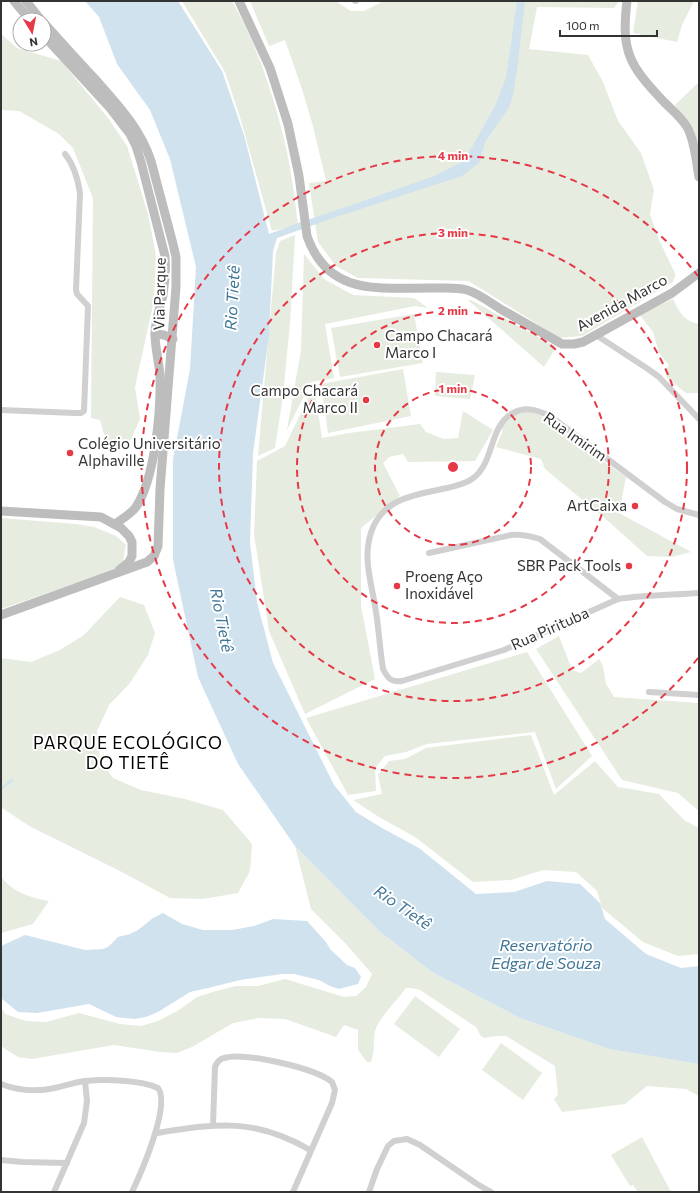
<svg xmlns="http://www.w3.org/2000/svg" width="700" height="1193" font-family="Commissioner,sans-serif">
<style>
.green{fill:#e6ecdf}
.water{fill:#cfe2ee}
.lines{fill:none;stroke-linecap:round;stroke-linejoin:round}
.stream{stroke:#cfe2ee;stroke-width:2}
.minor{stroke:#d0d0d0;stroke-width:6}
.secondary{stroke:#bdbdbd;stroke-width:9}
.ring{fill:none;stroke:#e63946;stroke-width:2;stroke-dasharray:7 5}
.poi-dot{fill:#e63946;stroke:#fff;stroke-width:1.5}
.labels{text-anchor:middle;stroke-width:4;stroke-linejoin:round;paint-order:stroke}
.street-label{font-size:15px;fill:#333;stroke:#fff}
.poi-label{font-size:15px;fill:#333;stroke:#fff;text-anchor:start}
.water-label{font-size:16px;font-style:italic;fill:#3f7597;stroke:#fff}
.quarter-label{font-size:17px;letter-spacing:1px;fill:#000;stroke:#fff}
.centre{fill:#e63946;stroke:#fff;stroke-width:2}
.ring-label{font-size:12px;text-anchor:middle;font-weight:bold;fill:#e63946;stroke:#fff;stroke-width:4;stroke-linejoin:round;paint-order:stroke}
</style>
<rect width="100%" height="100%" fill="#fff"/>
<!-- green -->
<g class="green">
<path d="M 182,1 L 232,1 C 259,48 275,100 287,152 C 292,176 295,201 298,225 L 272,231 L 240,117 L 225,72 Z"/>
<polygon points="250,1 335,1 351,11 364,11 384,1 619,1 614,8 537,7 529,49 588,55 603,82 618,121 641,153 654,190 650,214 659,240 675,273 675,277 673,282 582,336 559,338 485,291 468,281 358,278 336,266 318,242 309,183 326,181 313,126 302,89 285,40 269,46"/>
<polygon points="638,1 694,1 682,25 677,42 633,33"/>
<polygon points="1,34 17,48 61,61 108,118 127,146 148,214 156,255 154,300 135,387 140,419 128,446 112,449 104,434 100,420 91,418 93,198 73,148 59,134 19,111 1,110"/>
<polygon points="699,82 699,144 675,105"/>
<polygon points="295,235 290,323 283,396 275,448 258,456 276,253 280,241"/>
<polygon points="304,254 324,279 353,295 414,298 428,308 415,306 325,324 334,378 311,382 287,430 301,350"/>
<path d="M 673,299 C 679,312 684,321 699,324 L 699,393 L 686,393 L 667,378 L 665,371 L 669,365 L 659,353 L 653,332 L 639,314 Z"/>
<polygon points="468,300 471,300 556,347 544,367"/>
<polygon points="414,314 423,363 340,377 331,328"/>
<polygon points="403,369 411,416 328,433 321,384"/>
<polygon points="436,372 475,375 470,399 435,396"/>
<polygon points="314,386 322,438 349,433 420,424 426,432 444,439 458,438 463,411 493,430 475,461 408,462 403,454 389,457 383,463 400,496 361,528 361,606 375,679 305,714 269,631 254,534 257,461 285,446"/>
<polygon points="527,411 540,415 571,439 626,477 619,513 691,552 671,557 647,556 608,521 545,469 541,459 496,447 502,433 502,427 515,415"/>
<polygon points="1,518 76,524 94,527 116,536 126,545 123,561 111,571 1,609"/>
<polygon points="120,597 144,605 155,633 148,655 130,683 109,705 97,731 100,759 113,778 141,790 185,799 223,810 252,844 250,871 238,893 203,899 170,898 120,871 31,827 2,808 1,809 1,658 31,662 60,650 84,635"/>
<polygon points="559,636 572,670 581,673 599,659 603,666 606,684 614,697 699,703 699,811 678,793 622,780 536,649"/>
<polygon points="527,652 592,756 556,789 535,732 427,744 406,752 385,756 375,768 376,791 348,795 306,718"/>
<polygon points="531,735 554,795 595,761 618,787 659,794 684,820 699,828 699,954 678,956 643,942 602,908 597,891 576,872 543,870 511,880 473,882 415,837 379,817 353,800 382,794 378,775 389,761 405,759 426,748"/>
<path d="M 295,846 L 379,931 L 432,972 L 520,1018 L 609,1049 L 699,1064 L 699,1096 L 686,1089 L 647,1086 L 625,1104 L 562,1112 L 554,1099 L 558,1095 L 555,1066 L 506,1036 L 496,1036 L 484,1038 L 481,1036 L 476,1027 L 420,990 L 411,988 L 406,988 C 399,998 378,1019 375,1031 C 373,1041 375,1051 371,1062 L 367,1062 L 358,1050 L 358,1030 L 344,1025 L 336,1037 L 285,1019 L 258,1018 L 233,1023 L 192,1047 L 177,1053 L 160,1052 L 114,1045 L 32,1059 L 18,1057 L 1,1046 L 1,1007 L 5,1014 L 26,1021 L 46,1022 L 79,1013 L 120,1024 L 141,1026 L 158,1021 L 179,1010 L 197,997 L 216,991 L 236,986 L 258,986 L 285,979 L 344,997 L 356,996 L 366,987 L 372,974 L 346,944 L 311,909 Z"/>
<path d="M 1,876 C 11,892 32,898 49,901 L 33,924 L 1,933 Z"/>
<polygon points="415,996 460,1029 439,1057 394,1024"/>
<polygon points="501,1043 542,1073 523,1100 482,1070"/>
<polygon points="642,1137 671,1192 638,1192 633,1185 630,1186 611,1155"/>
</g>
<!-- water -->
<g class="water">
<polygon points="85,1 178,1 222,71 244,135 269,234 301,222 352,205 406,186 434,176 464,161 495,106 506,78 517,1 525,1 518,63 513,96 508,109 485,142 479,163 462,176 333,218 277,238 273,251 269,336 253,453 250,542 257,602 273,663 334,785 356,812 382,828 419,848 476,894 514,892 547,881 580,884 600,903 605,919 646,954 681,968 699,966 699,1064 609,1049 520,1018 432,972 379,931 295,846 238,764 198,677 173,560 173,459 190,369 196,267 170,159 150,110 117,64 99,17"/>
<polygon points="163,913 182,924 203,930 232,930 254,926 273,919 307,921 326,942 330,949 347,965 355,968 361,977 358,984 339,989 330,986 319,980 294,974 282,974 240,980 208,988 190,992 158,1012 146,1017 134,1019 116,1017 89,1004 37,1013 18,1012 1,998 1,946 25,935 85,950 103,949 108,947 118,937 130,934 138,930 153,918"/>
</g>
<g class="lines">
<!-- stream -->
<polyline class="stream" points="1,789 12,780"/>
<!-- minor -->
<g class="minor">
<polyline points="355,1 356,1"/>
<polyline points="596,335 648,369 659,377 699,419"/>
<path d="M 1,410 L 75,413 L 81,413 L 84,411 L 88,306 L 77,294 L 76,290 L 80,193 C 78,180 74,165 65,154"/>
<path d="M 699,515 L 677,509 L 665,502 L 550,416 C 537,410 526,406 513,413 C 488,427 495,463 472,479 C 465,484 455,486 447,488 C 419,494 388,497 374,525 C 360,555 372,582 376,612 C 379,631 380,650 383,669 C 388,679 391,682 402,681 L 504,650 L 618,599 C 644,595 672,595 699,593"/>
<path d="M 429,553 L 511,535 C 521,534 530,536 540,539 L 618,599"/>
<polyline points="649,692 699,695"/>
<path d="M 1,1084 C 19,1091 37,1092 55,1088 C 65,1086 75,1082 85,1081 C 105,1079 141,1080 158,1088 C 171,1105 141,1173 132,1192"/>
<path d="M 213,1125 L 215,1067 C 217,1062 219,1059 224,1058 C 245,1052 315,1068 332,1082 L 335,1090 L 332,1103 L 293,1192"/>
<path d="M 156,1133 C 216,1124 254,1117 310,1150"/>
<polyline points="1,1160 22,1162 67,1163"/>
<polyline points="54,1192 84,1123 87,1101 85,1081"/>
<polyline points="369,1192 377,1169 388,1146 394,1141 407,1139 420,1145 477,1184 491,1192"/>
</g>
<!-- secondary -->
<g class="secondary">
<polyline points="14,1 30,20"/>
<polyline points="26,1 41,20"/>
<path d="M 239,1 L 270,68 L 288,124 L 299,176 L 307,236 C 329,299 383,287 436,288 C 446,288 457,287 467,290 C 480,294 492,304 504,311 C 523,322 543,333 562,344 L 574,344 L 583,342 L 672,293 L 699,273"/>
<path d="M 627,1 C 621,52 629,65 664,102 C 671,109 681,117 687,127 C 695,141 696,161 699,177"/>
<path d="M 44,36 L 110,108 L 130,134 L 136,146 L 141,162 L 165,256 C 166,269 165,282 163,295 C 160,308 155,320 155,334 C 155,348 159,362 160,376 C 161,411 155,478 136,507 C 131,514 122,519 115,524"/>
<polyline points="155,334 164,335 173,339"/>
<polyline points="1,511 101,517 121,528 129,536 132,542 132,556 129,562 119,570"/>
<path d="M 1,615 L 147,562 L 154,556 L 158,546 L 160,489 L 176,287 L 176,257 L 173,244 L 151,161 C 140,128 118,105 96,80 C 78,61 61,42 44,23"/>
</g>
</g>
<!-- distance rings -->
<g class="ring">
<circle cx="453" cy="467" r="78"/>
<circle cx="453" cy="467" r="156"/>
<circle cx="453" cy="467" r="234"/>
<path d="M698 658A311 311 0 1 1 698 276"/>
</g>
<!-- markers -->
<g class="poi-dot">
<circle cx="377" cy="345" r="4"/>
<circle cx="366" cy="400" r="4"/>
<circle cx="70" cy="453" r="4"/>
<circle cx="635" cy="506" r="4"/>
<circle cx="629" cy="566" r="4"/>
<circle cx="397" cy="586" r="4"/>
</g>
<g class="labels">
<!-- street labels -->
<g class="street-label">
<text transform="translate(160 294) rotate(-89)" y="5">Via Parque</text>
<text transform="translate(622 303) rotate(-29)" y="5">Avenida Marco</text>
<text transform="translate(575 437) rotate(35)" y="5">Rua Imirim</text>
<text transform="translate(550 629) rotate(-24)" y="5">Rua Pirituba</text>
</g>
<!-- poi labels -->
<g class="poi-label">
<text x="385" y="341">Campo Chacará<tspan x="385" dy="17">Marco I</tspan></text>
<text x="358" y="396" text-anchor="end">Campo Chacará<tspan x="358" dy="17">Marco II</tspan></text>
<text x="78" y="449">Colégio Universitário<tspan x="78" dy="17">Alphaville</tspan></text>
<text x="627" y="511" text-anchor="end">ArtCaixa</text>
<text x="621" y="571" text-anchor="end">SBR Pack Tools</text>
<text x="405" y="582">Proeng Aço<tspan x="405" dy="17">Inoxidável</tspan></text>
</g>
<!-- water labels -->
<g class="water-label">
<text transform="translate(232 298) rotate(-87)" y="6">Rio Tietê</text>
<text transform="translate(222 620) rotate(79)" y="6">Rio Tietê</text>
<text transform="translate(403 907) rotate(34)" y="6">Rio Tietê</text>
<text x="546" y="951">Reservatório<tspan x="546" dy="18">Edgar de Souza</tspan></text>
</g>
<!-- quarter labels -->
<g class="quarter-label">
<text x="128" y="749">PARQUE ECOLÓGICO<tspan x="128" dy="20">DO TIETÊ</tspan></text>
</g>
</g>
<circle cx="453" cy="467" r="6" class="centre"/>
<g class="ring-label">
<text x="453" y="160">4 min</text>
<text x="453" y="237">3 min</text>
<text x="453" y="315">2 min</text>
<text x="453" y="393">1 min</text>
</g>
<!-- border -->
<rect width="700" height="1193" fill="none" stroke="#333333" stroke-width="4"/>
<!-- north arrow -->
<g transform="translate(32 32) rotate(170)"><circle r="19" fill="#ffffff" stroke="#adadad"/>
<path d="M0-3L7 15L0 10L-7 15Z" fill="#e63946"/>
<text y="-6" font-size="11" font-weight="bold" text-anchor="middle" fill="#333333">N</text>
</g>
<!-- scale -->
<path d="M560 30v6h97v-6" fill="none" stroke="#333333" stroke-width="2"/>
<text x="566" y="30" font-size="12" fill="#333333" stroke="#ffffff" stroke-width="3" paint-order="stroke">100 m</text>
</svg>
